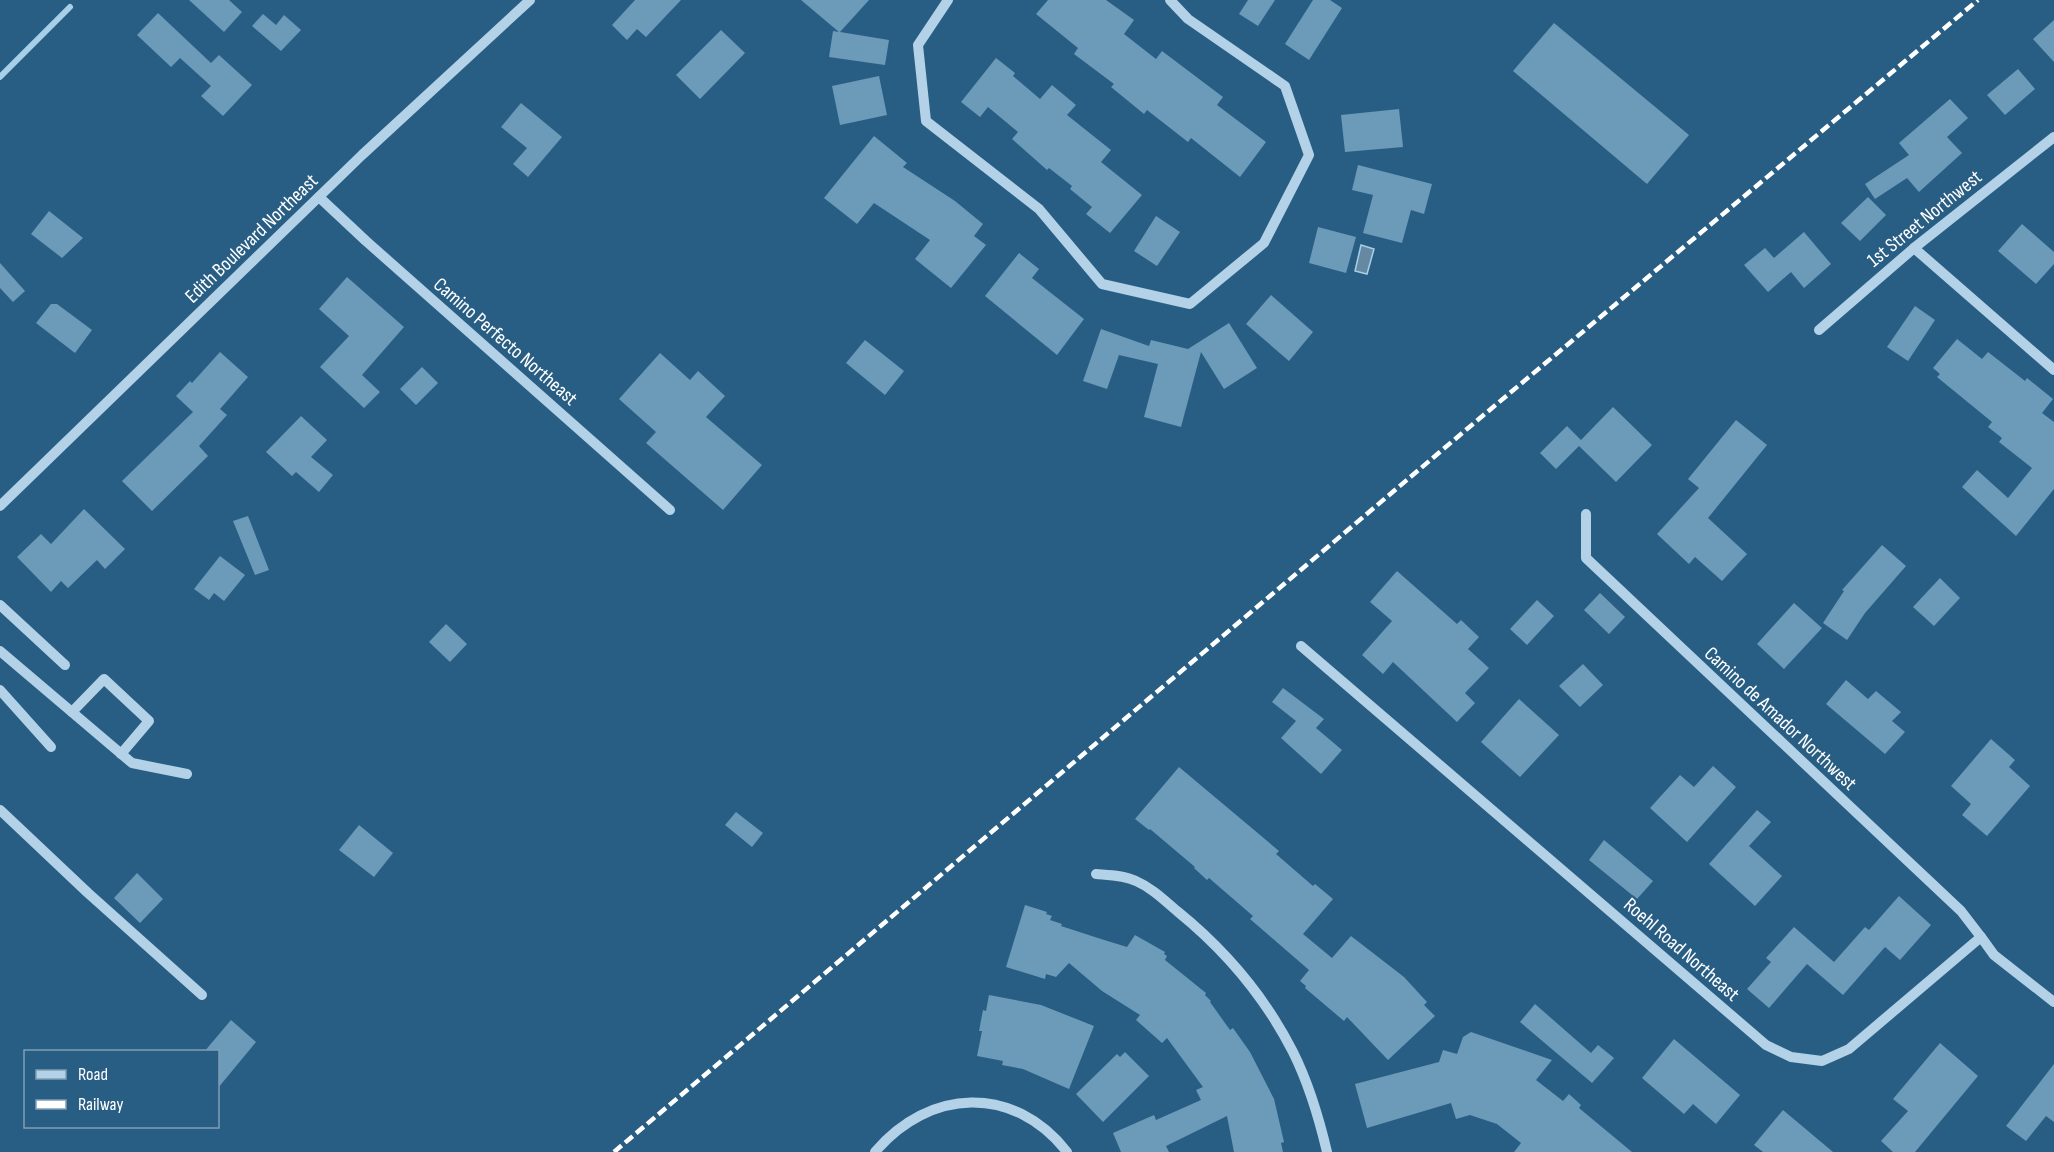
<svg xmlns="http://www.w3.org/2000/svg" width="2054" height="1152" font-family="'Sofia Sans Condensed',sans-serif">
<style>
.water{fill:#6589a2;stroke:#a7cfe7;stroke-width:1.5}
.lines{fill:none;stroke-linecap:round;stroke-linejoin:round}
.stream{stroke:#a7cfe7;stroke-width:6}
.building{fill:#6c9ab9}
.minor{stroke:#b3d2e7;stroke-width:10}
.rail{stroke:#fff;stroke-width:4.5;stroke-dasharray:10 4.5;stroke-linecap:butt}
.labels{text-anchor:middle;stroke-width:4.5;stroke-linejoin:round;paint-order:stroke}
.street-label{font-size:20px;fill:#fff;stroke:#295e84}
</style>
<rect width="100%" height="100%" fill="#295e84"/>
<!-- water -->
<polygon class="water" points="1361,245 1374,249 1367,274 1355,271"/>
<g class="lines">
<!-- stream -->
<polyline class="stream" points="0,77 70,7"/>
</g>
<!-- building -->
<g class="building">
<polygon points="189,0 229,0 242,12 224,32"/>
<polygon points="635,0 681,0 646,37 637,29 627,40 612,25"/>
<polygon points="801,0 869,0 840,32 889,40 885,65 829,57 833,31 839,32"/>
<polygon points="1048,0 1106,0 1134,20 1124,34 1156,59 1162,51 1223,97 1217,105 1266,142 1240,177 1191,138 1188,142 1147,110 1144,114 1111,87 1114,84 1074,54 1078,48 1036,14"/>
<polygon points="1248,0 1275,0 1258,26 1239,14"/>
<polygon points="1313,0 1330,0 1342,8 1309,60 1285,44"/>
<polygon points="158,13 211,63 219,55 252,85 223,116 201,96 211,86 180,58 171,67 137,35"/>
<polygon points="263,14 276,25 284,15 301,30 281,51 252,26"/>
<polygon points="2054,20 2054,62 2033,39"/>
<polygon points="1554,23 1689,135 1647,184 1513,71"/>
<polygon points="721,30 745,53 700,99 676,75"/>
<polygon points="996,58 1015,73 1013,76 1040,99 1052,85 1076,105 1067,115 1111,150 1101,162 1142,195 1110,233 1086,214 1092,207 1070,189 1072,186 1049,168 1047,170 1012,139 1018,132 988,107 980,117 961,102"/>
<polygon points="2018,69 2035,89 2005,115 1987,95"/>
<polygon points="879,76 887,115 840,125 832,86"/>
<polygon points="1950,99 1968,118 1947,137 1962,153 1919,192 1907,178 1875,199 1865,184 1909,155 1899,143"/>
<polygon points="521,103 562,137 528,177 513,164 527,148 501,127"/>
<polygon points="1399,109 1403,147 1345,152 1341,115"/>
<polygon points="874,136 907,163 903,167 955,201 983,224 974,236 986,245 951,288 915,259 930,240 874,203 857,224 824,198"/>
<polygon points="1358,165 1432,184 1424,214 1411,210 1402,243 1363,233 1373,195 1352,190"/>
<polygon points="1868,197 1886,215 1860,241 1841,223"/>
<polygon points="49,211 83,238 62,258 31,234"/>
<polygon points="1156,216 1180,232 1157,266 1134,251"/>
<polygon points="2022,224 2054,252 2054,264 2036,284 1998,251"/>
<polygon points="1318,227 1356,237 1346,273 1309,263"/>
<polygon points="1804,232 1831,264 1804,288 1791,272 1768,292 1744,265 1765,248 1774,258"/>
<polygon points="1019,253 1039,269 1032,278 1084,319 1057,355 985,296"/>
<polygon points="0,263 25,291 13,302 0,288"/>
<polygon points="347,277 404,327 362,375 380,392 364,408 320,367 349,336 319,309"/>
<polygon points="1271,295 1313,332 1289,361 1246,324"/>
<polygon points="51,304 57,304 92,330 75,353 36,323"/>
<polygon points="1915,306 1935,320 1908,361 1887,347"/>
<polygon points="1229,323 1257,368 1224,389 1201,352 1181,427 1144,417 1158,364 1119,355 1107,389 1083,381 1101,329 1149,346 1151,340 1188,349"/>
<polygon points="1957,339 1982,359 1988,352 2025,381 2027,378 2053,399 2042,413 2054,422 2054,489 2016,536 1962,487 1977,470 2008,498 2032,468 1999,442 2002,438 1988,427 1992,422 1937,377 1940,374 1933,368"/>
<polygon points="865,340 904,371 885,395 846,363"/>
<polygon points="220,352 248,377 220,409 227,415 199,446 208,456 152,511 122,481 193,412 176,396 190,381 192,383"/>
<polygon points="660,353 690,380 698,371 725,396 706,417 762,465 723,510 646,443 656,432 619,399"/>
<polygon points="422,367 438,383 416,405 400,389"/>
<polygon points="1613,407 1652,445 1616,482 1579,446 1556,469 1540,453 1567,426 1581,440"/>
<polygon points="301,416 327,440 311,457 333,475 319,492 296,472 292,476 266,452"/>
<polygon points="1736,420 1767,445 1708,518 1747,554 1722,581 1695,557 1689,564 1657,534 1699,488 1688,479"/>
<polygon points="84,509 125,549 105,569 97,560 68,588 61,581 51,592 17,557 41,534 51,544"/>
<polygon points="248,516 269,570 255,575 233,521"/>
<polygon points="1882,545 1906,566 1865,613 1847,640 1823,623 1844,591 1842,590"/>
<polygon points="220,556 245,575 224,601 214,593 209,600 194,589"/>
<polygon points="1397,571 1457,624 1461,620 1479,637 1468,649 1489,668 1465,693 1475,703 1457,722 1393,662 1383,674 1362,655 1392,621 1370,602"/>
<polygon points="1940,578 1960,598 1934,626 1913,607"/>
<polygon points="1600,593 1625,617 1609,634 1584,610"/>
<polygon points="1537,600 1554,616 1527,645 1510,629"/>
<polygon points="1794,603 1822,628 1784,669 1757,644"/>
<polygon points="446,624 467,644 450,662 429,642"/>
<polygon points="1583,664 1603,685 1580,707 1559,686"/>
<polygon points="1846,680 1868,699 1876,691 1901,712 1892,721 1905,732 1885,754 1826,704"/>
<polygon points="1283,688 1324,719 1316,728 1342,750 1321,774 1281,738 1296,721 1272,702"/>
<polygon points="1519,699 1559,735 1520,777 1481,742"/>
<polygon points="1991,739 2015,760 2009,767 2030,786 1987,836 1962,815 1971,804 1951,786"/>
<polygon points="1713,766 1736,787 1687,842 1650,808 1680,775 1694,787"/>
<polygon points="1179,767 1279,851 1276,854 1313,886 1315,884 1333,899 1303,934 1332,958 1351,936 1404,977 1427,1002 1424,1005 1435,1016 1388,1060 1347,1017 1344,1021 1305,988 1306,986 1300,981 1309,970 1250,919 1253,916 1209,878 1207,880 1194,868 1195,867 1150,829 1149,830 1135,819"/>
<polygon points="1757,810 1771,822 1749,846 1782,876 1755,906 1709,864"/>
<polygon points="736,812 763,833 752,847 725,825"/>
<polygon points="359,825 393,853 374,877 339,850"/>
<polygon points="1604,840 1653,881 1637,899 1589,860"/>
<polygon points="137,873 163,899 140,923 114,898"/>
<polygon points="1899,896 1931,925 1900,960 1885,947 1843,995 1807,964 1769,1008 1747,989 1771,962 1766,958 1794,927 1834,962 1865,927 1869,930"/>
<polygon points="1025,905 1047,912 1046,914 1052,916 1050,920 1062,924 1061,926 1101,939 1127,947 1135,935 1165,952 1164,954 1167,956 1165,960 1206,993 1205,995 1211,1001 1210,1002 1230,1030 1233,1028 1250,1052 1274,1099 1284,1142 1281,1143 1283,1152 1234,1152 1227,1116 1166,1146 1169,1152 1121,1152 1113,1133 1154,1115 1156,1120 1201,1100 1196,1090 1203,1087 1167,1038 1162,1043 1136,1020 1140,1015 1102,991 1069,963 1056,977 1046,974 1045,979 1006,967"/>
<polygon points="989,995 1041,1005 1094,1026 1069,1089 1023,1069 1002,1065 1003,1061 977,1056 982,1031 979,1031 983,1010 986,1011"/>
<polygon points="1535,1004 1591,1053 1598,1045 1614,1058 1592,1083 1520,1022"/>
<polygon points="231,1020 256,1042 218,1088 218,1052 204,1052"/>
<polygon points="1471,1032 1552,1060 1536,1080 1563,1101 1569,1094 1581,1105 1579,1108 1632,1152 1514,1152 1521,1143 1497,1124 1470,1115 1456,1119 1451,1103 1367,1128 1355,1084 1439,1062 1443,1050 1457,1054 1463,1037"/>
<polygon points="1674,1039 1740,1095 1716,1124 1693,1104 1684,1114 1642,1078"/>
<polygon points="1940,1043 1978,1076 1915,1152 1893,1152 1881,1141 1908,1111 1893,1099"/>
<polygon points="1125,1052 1149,1076 1103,1122 1076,1094 1117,1054 1120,1057"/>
<polygon points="2054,1064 2054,1122 2046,1116 2026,1141 2006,1126"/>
<polygon points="1783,1110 1833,1152 1763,1152 1754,1145"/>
</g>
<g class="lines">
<!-- minor -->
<g class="minor">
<polyline points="948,0 918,45 926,121 1039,209 1102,284 1190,304 1264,243 1309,155 1285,86 1188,19 1170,0"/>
<polyline points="319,197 366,241 670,510"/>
<polyline points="1914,248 2054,370"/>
<polyline points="1819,330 1914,248 2054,137"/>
<polyline points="0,506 362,155 530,0"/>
<polyline points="1586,514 1586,558 1961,911 1981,937"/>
<polyline points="0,605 65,665"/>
<polyline points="1301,646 1766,1045 1791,1057 1822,1061 1849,1049 1981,937 1994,955 2054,1002"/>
<polyline points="0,651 132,763 187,774"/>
<polyline points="0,690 51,747"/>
<polyline points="72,712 104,679 149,721 121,754"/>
<polyline points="0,810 88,893 202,995"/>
<path d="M 1096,874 C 1109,875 1124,875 1136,881 C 1152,888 1164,900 1177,911 C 1224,949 1265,997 1293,1052 C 1309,1084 1319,1118 1327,1152"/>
<path d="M 875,1152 C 929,1088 1014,1084 1067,1152"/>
</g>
<!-- rail -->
<polyline class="rail" points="614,1152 1467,429 1978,0"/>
</g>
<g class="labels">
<!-- street labels -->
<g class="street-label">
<text transform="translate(1924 218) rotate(-39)" y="7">1st Street Northwest</text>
<text transform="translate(251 238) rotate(-44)" y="7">Edith Boulevard Northeast</text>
<text transform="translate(506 341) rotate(41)" y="7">Camino Perfecto Northeast</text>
<text transform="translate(1781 718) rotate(43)" y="7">Camino de Amador Northwest</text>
<text transform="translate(1682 949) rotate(41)" y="7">Roehl Road Northeast</text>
</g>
</g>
<!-- legend -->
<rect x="24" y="1050" width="195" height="78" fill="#295e84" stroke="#7f9eb5" stroke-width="1.5"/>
<rect x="36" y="1070" width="30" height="9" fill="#b3d2e7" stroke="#7f9eb5" stroke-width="1.5"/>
<text x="78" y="1080" font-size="18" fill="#ffffff">Road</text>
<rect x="36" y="1100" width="30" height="9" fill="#ffffff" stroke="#7f9eb5" stroke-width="1.5"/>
<text x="78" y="1110" font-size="18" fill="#ffffff">Railway</text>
</svg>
